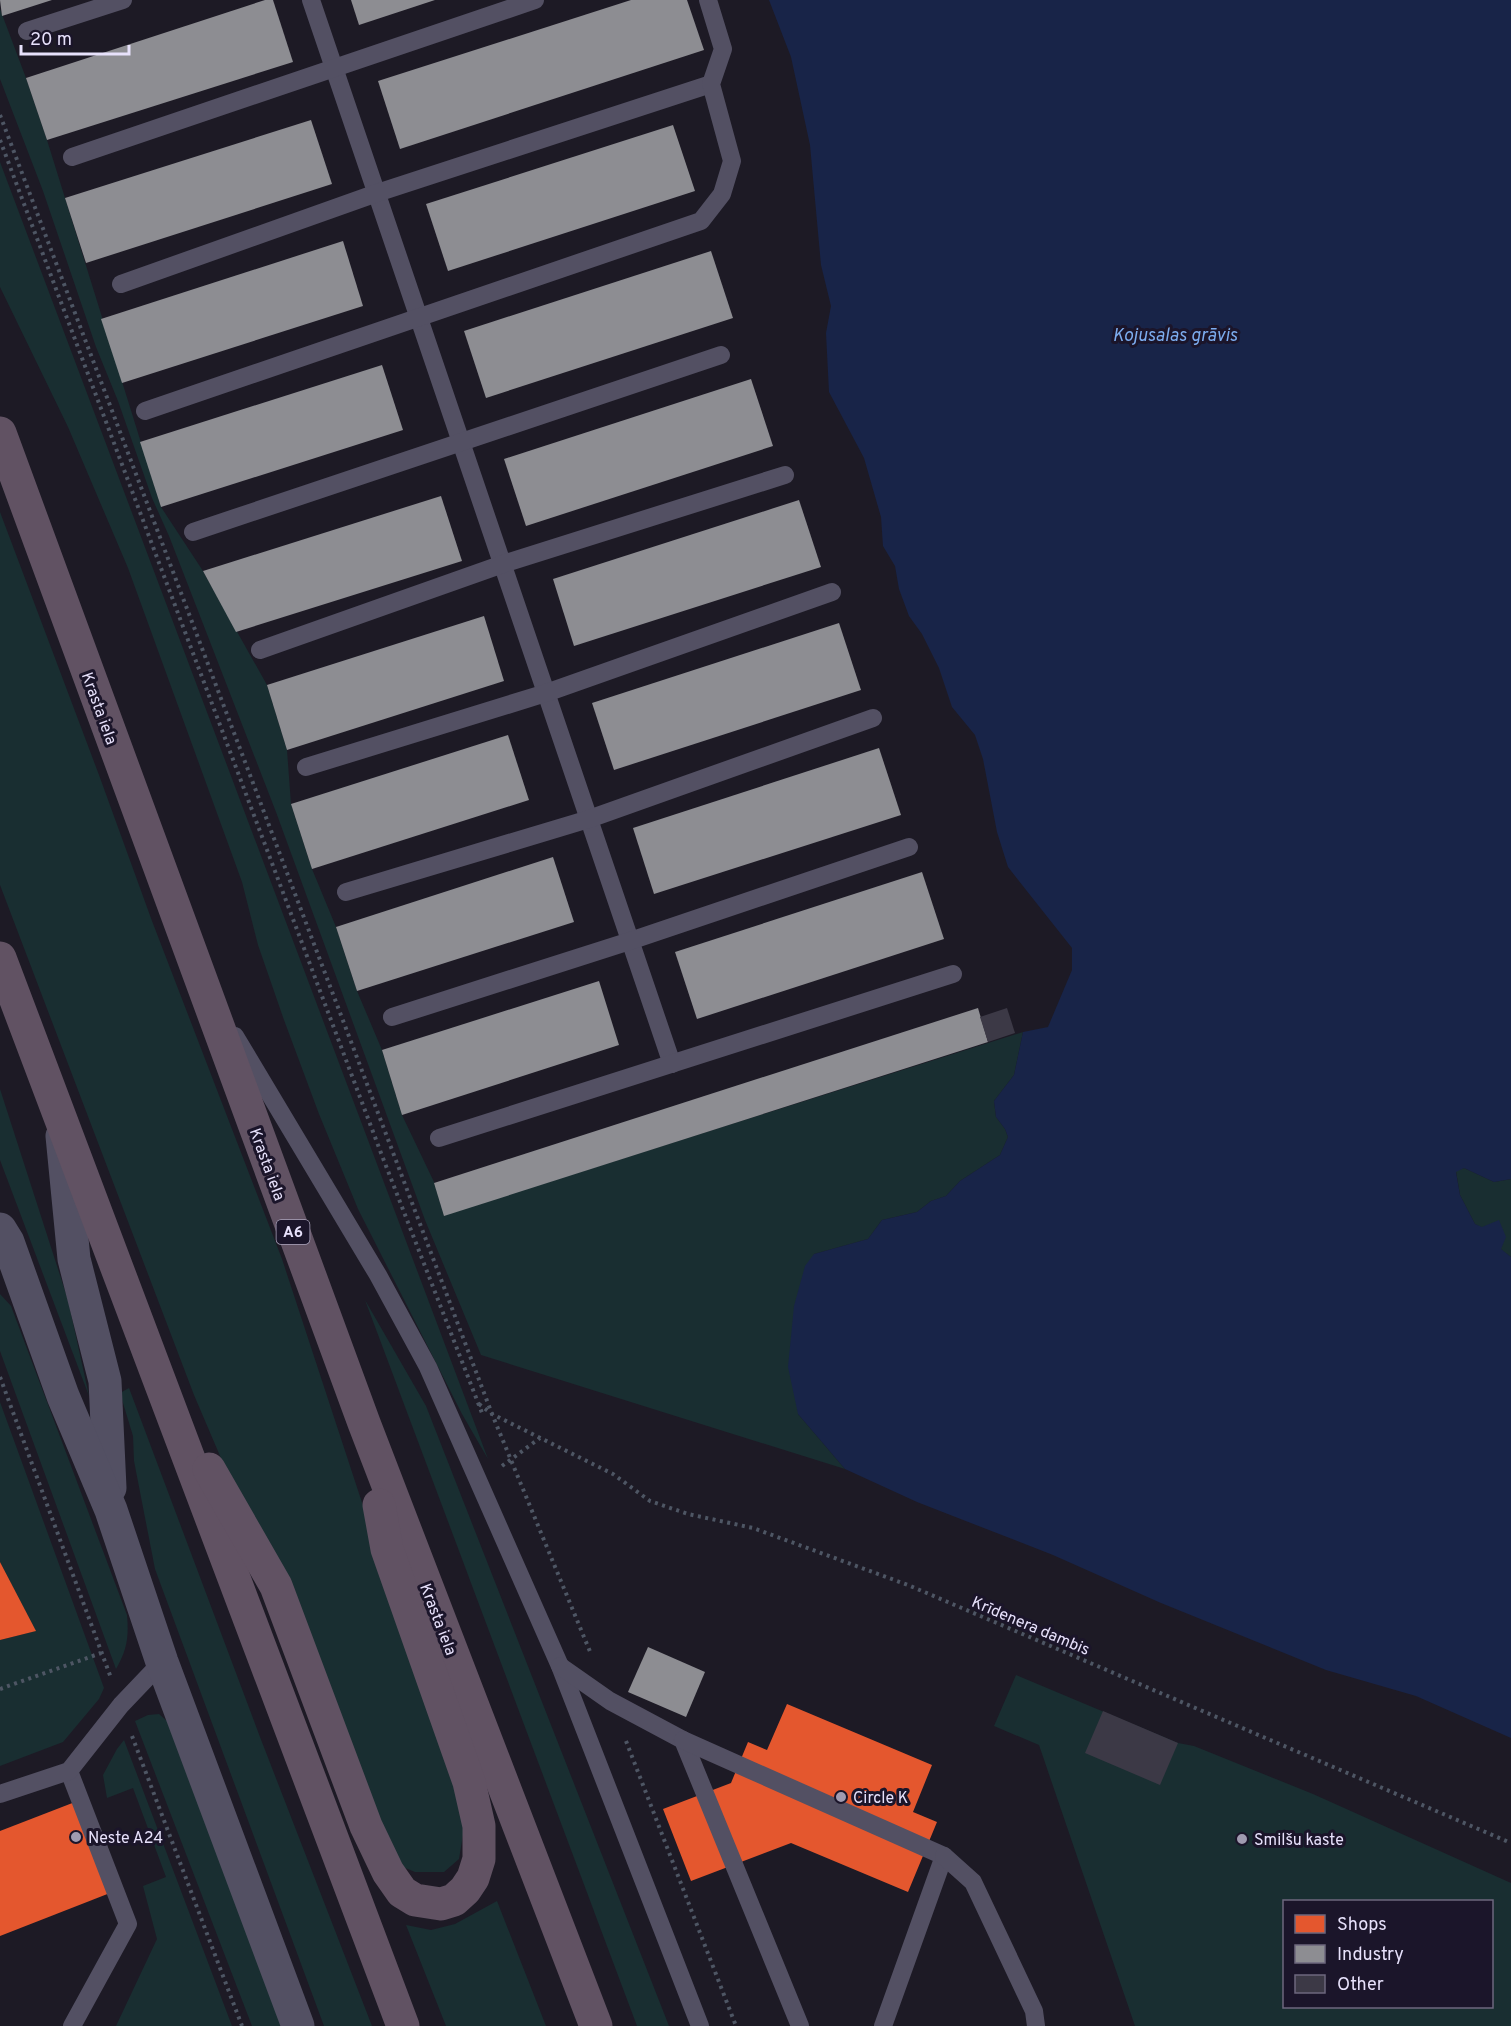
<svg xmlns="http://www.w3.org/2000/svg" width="1511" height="2026" font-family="Overpass,sans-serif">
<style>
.green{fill:#192e31;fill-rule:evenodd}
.water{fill:#182448}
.shops{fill:#e4572e}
.industry{fill:#8d8d92}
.building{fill:#3c3946}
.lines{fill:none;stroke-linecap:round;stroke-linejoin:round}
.path{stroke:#4e5664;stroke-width:4;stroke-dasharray:3 4.5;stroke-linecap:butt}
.lane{stroke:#535063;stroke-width:18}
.street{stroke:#535063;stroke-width:33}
.highway{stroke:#615263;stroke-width:33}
.poi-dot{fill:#a09bb0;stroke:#1b152a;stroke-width:2}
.labels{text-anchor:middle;stroke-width:6;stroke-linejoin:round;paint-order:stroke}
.shield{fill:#1b152a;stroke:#aaa4bc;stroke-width:1.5}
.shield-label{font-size:15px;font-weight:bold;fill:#e7e1fb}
.street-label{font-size:16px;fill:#e7e1fb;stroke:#1b152a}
.poi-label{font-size:16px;fill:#e7e1fb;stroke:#1b152a;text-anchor:start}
.water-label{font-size:18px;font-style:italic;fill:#7cacee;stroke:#1b152a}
</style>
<rect width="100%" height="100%" fill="#1d1a25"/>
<!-- green -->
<g class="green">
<polygon points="0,9 26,78 47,140 161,507 203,571 267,685 287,750 291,804 312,869 336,927 357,991 382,1050 402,1115 434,1182 444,1215 1023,1032 1014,1075 994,1101 996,1117 1005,1129 1008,1137 1000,1155 960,1181 946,1196 931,1201 917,1212 882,1220 868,1239 814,1254 798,1414 845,1469 481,1355 425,1220 276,812 169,536 152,498 118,401 96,347 43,191 0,79"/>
<polygon points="0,162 488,1459 462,1414 358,1209 319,1114 284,1020 258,945 242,882 128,568 68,427 0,287"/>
<polygon points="0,512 99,775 152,921 282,1259 463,1810 463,1835 459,1859 444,1872 415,1872 398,1865 322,1695 194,1395 0,885"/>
<polygon points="0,1089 68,1300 89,1396 0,1160"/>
<polygon points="1464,1168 1494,1182 1511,1179 1511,1257 1500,1249 1481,1227 1475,1224 1460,1195 1456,1171"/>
<path d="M 0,1294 L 11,1306 L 127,1615 C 129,1637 127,1650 116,1669 L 0,1351 Z"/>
<polygon points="365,1300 426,1406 669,2026 637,2026"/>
<polygon points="129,1388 260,1737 372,2026 324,2026 155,1569 134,1461 133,1436 120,1393"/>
<polygon points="0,1402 104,1688 99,1699 63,1742 0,1766 0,1640 35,1631 0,1562"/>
<path d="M 1016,1675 L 1178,1743 L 1194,1746 L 1313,1794 L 1511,1883 L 1511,2026 L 1135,2026 L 1039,1745 L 994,1726 ZM 1284,1902 L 1492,1902 L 1492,2006 L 1284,2006 Z"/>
<polygon points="159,1714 167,1721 280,2021 280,2026 252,2026 135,1721 148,1715"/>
<polygon points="124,1740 232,2026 116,2026 157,1939 143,1886 166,1877 133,1788 107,1798 103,1775 117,1749"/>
<polygon points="497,1901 546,2026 446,2026 406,1925 431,1930 455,1924"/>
</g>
<!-- water -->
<polygon class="water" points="769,0 1511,0 1511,1179 1494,1182 1464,1168 1456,1172 1460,1195 1475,1224 1482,1227 1499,1220 1506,1237 1501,1249 1511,1257 1511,1738 1416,1696 1326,1670 1161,1603 1053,1555 917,1502 845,1469 798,1414 788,1367 794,1306 805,1266 814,1254 868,1239 882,1220 917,1212 931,1201 946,1196 960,1181 1000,1155 1008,1137 1005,1129 996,1117 994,1101 1014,1075 1023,1032 1048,1027 1072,970 1072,948 1008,867 997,832 983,759 975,735 952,707 939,668 922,634 909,616 899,589 895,566 883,546 881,517 864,458 829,392 826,333 831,306 821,265 810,145 791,57"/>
<!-- shops -->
<g class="shops">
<polygon points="0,1562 36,1631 0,1640"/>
<polygon points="787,1704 932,1765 913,1812 937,1822 908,1892 791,1843 691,1881 663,1809 731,1783 748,1742 767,1750"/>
<polygon points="75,1802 110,1893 0,1936 0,1831"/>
</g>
<!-- industry -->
<g class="industry">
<polygon points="0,0 52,0 2,16"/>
<polygon points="265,0 273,0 293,62 47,140 26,78"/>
<polygon points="351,0 435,0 359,25"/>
<polygon points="631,0 687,0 704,50 400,149 378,81"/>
<polygon points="311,120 332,184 86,263 65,198"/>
<polygon points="673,125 695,191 448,271 426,204"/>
<polygon points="343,241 363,306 122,383 101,319"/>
<polygon points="711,251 733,318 486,398 464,331"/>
<polygon points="382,365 403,430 161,507 140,442"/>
<polygon points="751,379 773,446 526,526 504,459"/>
<polygon points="441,496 462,561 236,632 203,571"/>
<polygon points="799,500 821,567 574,646 553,579"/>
<polygon points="484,616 504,681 287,750 267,685"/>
<polygon points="839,623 861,690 614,770 592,703"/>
<polygon points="508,735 529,800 312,869 291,804"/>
<polygon points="879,748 901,815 654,894 633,828"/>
<polygon points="553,857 574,922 357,991 336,927"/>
<polygon points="922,872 944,939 697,1019 675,952"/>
<polygon points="599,981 619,1045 402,1115 382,1050"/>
<polygon points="978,1008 988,1042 444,1216 434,1183"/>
<polygon points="648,1647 705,1672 686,1717 628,1692"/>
</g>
<!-- building -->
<g class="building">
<polygon points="1007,1008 1015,1033 988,1042 980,1017"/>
<polygon points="1103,1711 1178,1743 1160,1785 1085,1753"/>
</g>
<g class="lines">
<!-- path -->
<g class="path">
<polyline points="0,115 492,1414 591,1654"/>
<polyline points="0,140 381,1153 482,1413"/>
<polyline points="0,1377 111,1678"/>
<polyline points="479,1404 492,1414 613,1474 650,1501 688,1514 753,1528 908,1585 1511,1843"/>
<polyline points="502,1466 540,1438"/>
<polyline points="0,1689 101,1653"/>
<polyline points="132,1736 242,2026"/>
<polyline points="626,1741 736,2026"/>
</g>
<!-- lane -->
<g class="lane">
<polyline points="311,0 672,1064"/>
<polyline points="27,31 123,0"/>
<polyline points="72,157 535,0"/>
<polyline points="121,284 377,193 711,84"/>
<polyline points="145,411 701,221 722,194 732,161 711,84 723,49 708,0"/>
<polyline points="193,532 721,355"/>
<polyline points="260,650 503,564 785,475"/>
<polyline points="306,767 546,693 832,592"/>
<polyline points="346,892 589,819 873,718"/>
<polyline points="392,1017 630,941 909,847"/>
<polyline points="235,1036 378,1275 428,1367 560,1666 700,2026"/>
<polyline points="439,1138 953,974"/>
<polyline points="560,1666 610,1701 683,1740 800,2026"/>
<polyline points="683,1740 944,1856 883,2026"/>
<polyline points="69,1771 128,1924 72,2026"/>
<polyline points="0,1794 69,1771 121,1705 162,1662"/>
<polyline points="944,1856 973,1882 1034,2011 1036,2026"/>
</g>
<!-- street -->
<g class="street">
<polyline points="62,1136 74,1259 105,1381 110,1488"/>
<polyline points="0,1229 8,1242 63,1396 111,1510 162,1662 298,2026"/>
</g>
<!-- highway -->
<g class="highway">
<polyline points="0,433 364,1423 596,2026"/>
<polyline points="0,958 403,2026"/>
<polyline points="209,1469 276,1586 366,1826 388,1872 402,1892 415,1900 441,1904 454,1900 465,1890 473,1878 479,1859 479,1826 469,1782 387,1549 379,1505"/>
</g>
</g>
<!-- markers -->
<g class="poi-dot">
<circle cx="841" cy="1797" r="6"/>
<circle cx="76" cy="1837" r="6"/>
<circle cx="1242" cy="1839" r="6"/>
</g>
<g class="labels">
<!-- shield labels -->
<rect class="shield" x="276.5" y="1220" width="33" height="24" rx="4.5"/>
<g class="shield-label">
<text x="293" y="1237">A6</text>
</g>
<!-- street labels -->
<g class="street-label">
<text transform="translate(100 708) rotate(70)" y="6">Krasta iela</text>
<text transform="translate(268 1164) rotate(70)" y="6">Krasta iela</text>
<text transform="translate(439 1619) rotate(69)" y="6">Krasta iela</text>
<text transform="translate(1031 1625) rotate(23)" y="6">Krīdenera dambis</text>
</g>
<!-- poi labels -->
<g class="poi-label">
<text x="853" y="1803">Circle K</text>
<text x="88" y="1843">Neste A24</text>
<text x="1254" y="1845">Smilšu kaste</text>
</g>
<!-- water labels -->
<g class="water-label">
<text x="1175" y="341">Kojusalas grāvis</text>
</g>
</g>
<!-- legend -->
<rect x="1283" y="1900" width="210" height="108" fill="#1b152a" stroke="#6d677e" stroke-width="1.5"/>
<rect x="1295" y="1915" width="30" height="18" fill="#e4572e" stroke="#6d677e" stroke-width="1.5"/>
<text x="1337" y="1930" font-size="18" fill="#e7e1fb">Shops</text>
<rect x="1295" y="1945" width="30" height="18" fill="#8d8d92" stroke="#6d677e" stroke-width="1.5"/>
<text x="1337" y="1960" font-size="18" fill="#e7e1fb">Industry</text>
<rect x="1295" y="1975" width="30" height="18" fill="#3c3946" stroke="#6d677e" stroke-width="1.5"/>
<text x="1337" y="1990" font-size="18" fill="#e7e1fb">Other</text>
<!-- scale -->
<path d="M21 45v9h108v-9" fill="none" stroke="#e7e1fb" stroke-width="3"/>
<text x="30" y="45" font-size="18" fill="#e7e1fb" stroke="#1b152a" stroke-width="4.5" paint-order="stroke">20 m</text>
</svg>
